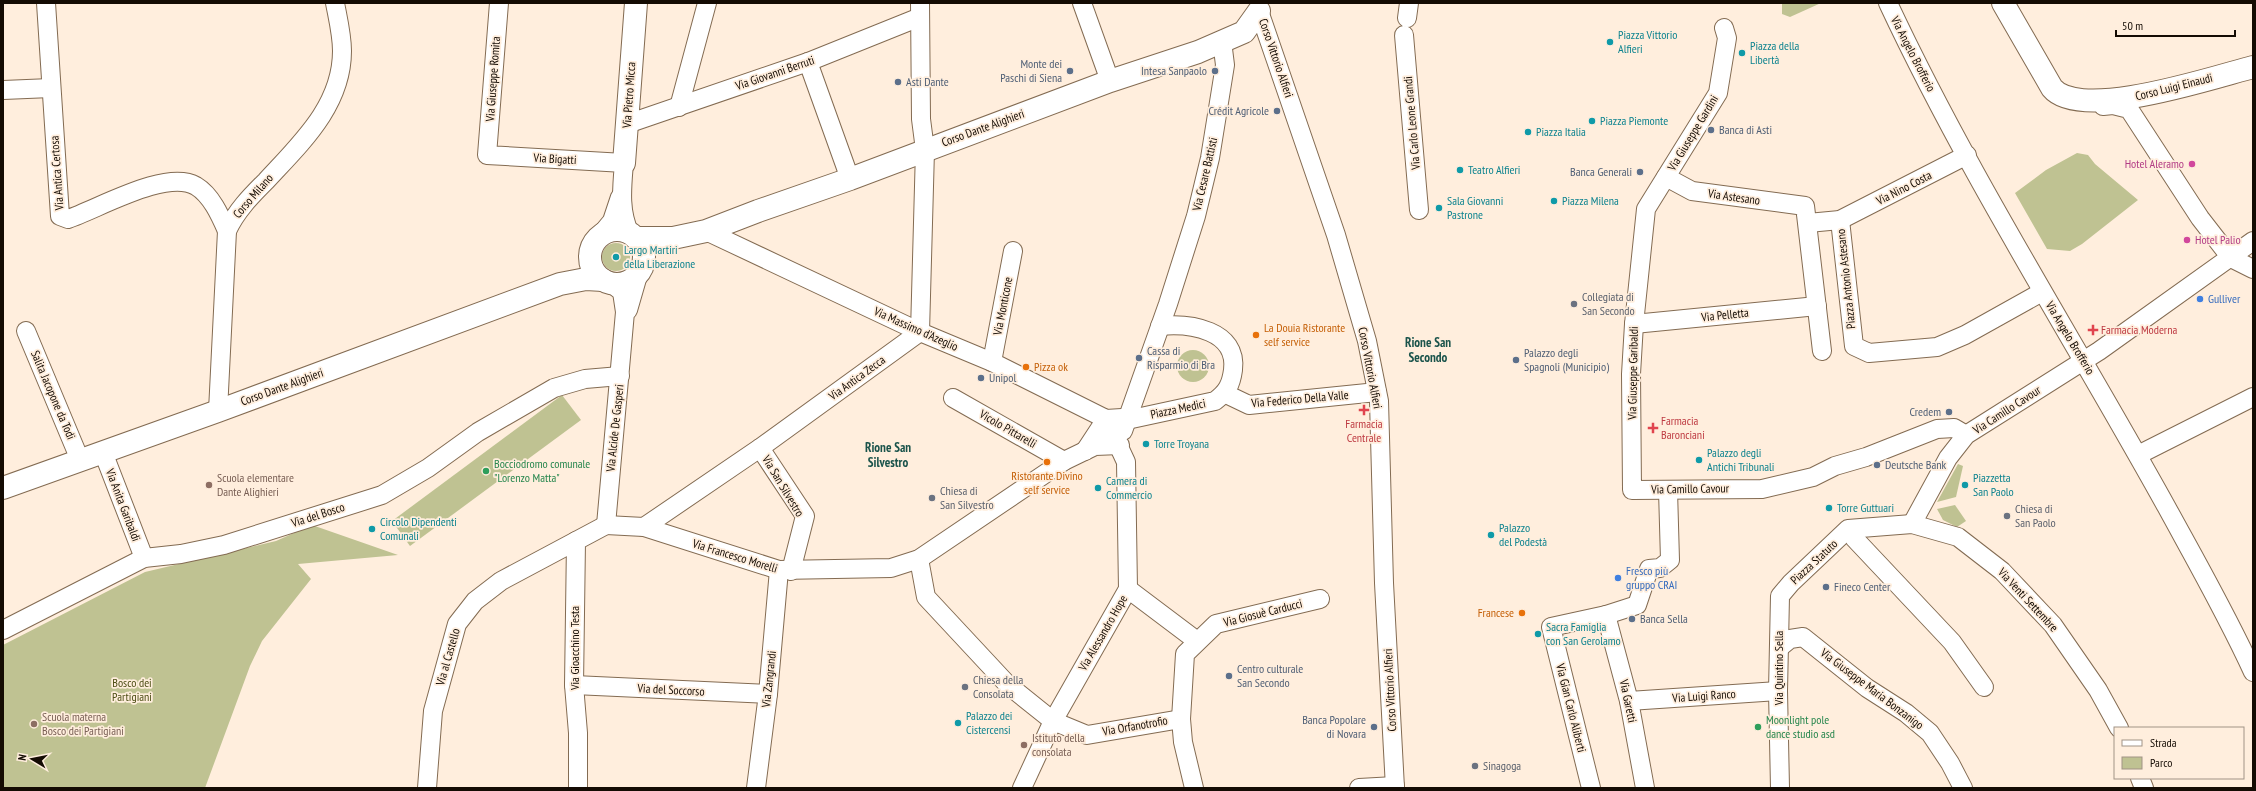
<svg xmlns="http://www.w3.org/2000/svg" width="2256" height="791" font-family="'PT Sans Narrow',sans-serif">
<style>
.green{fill:#bfc292}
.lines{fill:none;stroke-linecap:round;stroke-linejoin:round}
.minor-casing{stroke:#836b52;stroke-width:20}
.tertiary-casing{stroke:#836b52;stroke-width:24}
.primary-casing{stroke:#836b52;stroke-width:24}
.minor{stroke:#fff;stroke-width:18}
.tertiary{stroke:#fff;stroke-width:22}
.primary{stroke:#fff;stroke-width:22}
.culture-dot{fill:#0f9aa8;stroke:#fed;stroke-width:1.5}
.service-dot{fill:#5c6f8a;stroke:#fed;stroke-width:1.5}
.hotel-dot{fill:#d1479c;stroke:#fed;stroke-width:1.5}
.shop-dot{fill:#3f7fe0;stroke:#fed;stroke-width:1.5}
.worship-dot{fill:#6b7280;stroke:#fed;stroke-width:1.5}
.health-dot{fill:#e0444e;stroke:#fed;stroke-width:1.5}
.food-dot{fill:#e8710a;stroke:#fed;stroke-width:1.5}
.leisure-dot{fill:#2e9e5b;stroke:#fed;stroke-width:1.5}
.education-dot{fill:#8d6e63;stroke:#fed;stroke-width:1.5}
.labels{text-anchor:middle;stroke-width:3.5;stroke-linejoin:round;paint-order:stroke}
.culture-label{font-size:12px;fill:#0d838f;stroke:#fed;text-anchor:start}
.street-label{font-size:12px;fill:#140b03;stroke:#fed}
.service-label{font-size:12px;fill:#4e5e75;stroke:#fed;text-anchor:start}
.hotel-label{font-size:12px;fill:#b23c85;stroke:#fed;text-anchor:end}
.worship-label{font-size:12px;fill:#5b616d;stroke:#fed;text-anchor:start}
.shop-label{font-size:12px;fill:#366cbe;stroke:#fed;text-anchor:start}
.food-label{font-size:12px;fill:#c56008;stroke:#fed;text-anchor:start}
.health-label{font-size:12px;fill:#be3a42;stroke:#fed;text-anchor:start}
.leisure-label{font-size:12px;fill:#27864d;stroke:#fed;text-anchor:start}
.education-label{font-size:12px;fill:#785e54;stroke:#fed;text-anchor:start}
.park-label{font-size:12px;fill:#4c4d14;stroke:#fed}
.neighbourhood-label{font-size:13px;font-weight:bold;fill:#1a534b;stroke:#fed}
</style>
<rect width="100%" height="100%" fill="#fed"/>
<!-- green -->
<g class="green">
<polygon points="1782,3 1821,3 1790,17 1782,14"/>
<polygon points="2077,153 2088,155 2095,164 2138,200 2082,244 2070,251 2047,249 2015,193 2046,170"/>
<circle cx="616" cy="257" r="14"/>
<circle cx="1193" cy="366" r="16"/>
<polygon points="562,395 581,420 410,546 392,521"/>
<polygon points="1958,464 1963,466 1956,497 1937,502"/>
<polygon points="1955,505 1966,521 1957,527 1943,520 1937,509"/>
<polygon points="312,525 398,555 298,564 311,579 262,641 250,666 205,788 3,788 3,645 145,572 276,541"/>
</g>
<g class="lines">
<defs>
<g id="minor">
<path d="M 46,3 L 60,216 L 68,219 C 100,208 166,169 196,186 C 211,195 220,215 227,231"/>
<path d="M 499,3 L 487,155 L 624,163 C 622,187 619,211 630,234"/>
<polyline points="1082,3 1110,81"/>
<path d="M 1888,3 C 1969,176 2073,338 2166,506 C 2196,561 2227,615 2253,672"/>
<polyline points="1259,11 1336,235 1367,341 1379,401 1384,583 1395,788"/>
<polyline points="1407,18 1409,3"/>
<polyline points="1724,28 1727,38 1718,93 1646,209 1634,324 1631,374 1632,490 1762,489 1813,477 1835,466 1866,457 1937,429 1954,428 1966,435"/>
<polyline points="1404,35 1419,210"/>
<polyline points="808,62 850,179"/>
<polyline points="3,90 51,88"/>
<polyline points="2103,106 2113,105 2129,109 2200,218 2231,258 2253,269"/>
<polyline points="679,107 707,3"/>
<polyline points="627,124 808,62 920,17"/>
<polyline points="1666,177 1692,191 1805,206 1822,351"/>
<polyline points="1840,220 1854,346 1869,353 1937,347 1965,335 2042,292"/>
<polyline points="1808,223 1840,220 1967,155"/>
<polyline points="706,231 920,332 992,362 1106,419 1122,418 1127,420"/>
<polyline points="598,238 612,221 620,197"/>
<polyline points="628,310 639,272"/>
<polyline points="1634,324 1817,306"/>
<polyline points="26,331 80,460"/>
<polyline points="992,362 1013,251"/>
<polyline points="1226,394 1249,405 1377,392"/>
<polyline points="953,398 1064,461"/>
<path d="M 218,411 L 227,231 C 236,211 251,196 266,181 C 300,144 342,106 342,51 C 342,35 338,19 335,3"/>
<path d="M 1127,420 L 1215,401 C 1227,392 1231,385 1233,370 C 1238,330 1190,323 1160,326"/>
<polyline points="1123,431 1168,304 1196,216 1210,158 1225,65 1222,41"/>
<polyline points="760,448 805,516 791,571"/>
<polyline points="103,452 144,558"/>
<polyline points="2138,455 2253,397"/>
<polyline points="1912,524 1948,458 1966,435 2099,351 2253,241"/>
<polyline points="606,525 644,527 779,570 891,568 919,559 1064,461 1095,446 1120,445"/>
<polyline points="606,525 625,312 622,292 611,283"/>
<polyline points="644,527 760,448 920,332 925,150 921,119 920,3"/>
<polyline points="1854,538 1952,642 1984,687"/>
<polyline points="919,559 926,597 1008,685 1053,721 1087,735 1181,719"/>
<polyline points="1128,589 1197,641"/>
<polyline points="1606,615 1629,701 1645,788"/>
<polyline points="3,630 144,558 181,554 224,545 382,495 428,468 478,432 554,388 585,379 620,376"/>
<polyline points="1779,648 1790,639 1803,637 1867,688 1906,713 1930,733 1950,763 1963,788"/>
<polyline points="574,685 768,694"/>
<polyline points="1629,701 1778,691"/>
<polyline points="2140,778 2144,788"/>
<polyline points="427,788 433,711 457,624 475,601 501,581 576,541"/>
<polyline points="578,788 578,733 574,685 576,541 606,525"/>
<polyline points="756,788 768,694 779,570"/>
<polyline points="1022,788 1053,721 1128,589 1126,462 1106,419 1085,451"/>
<polyline points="1194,788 1183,742 1181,719 1185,654 1216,624 1320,599"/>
<polyline points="1359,788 1395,786"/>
<polyline points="1591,788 1551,627 1606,615 1637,605 1649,569 1660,568 1670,560 1668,490"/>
<polyline points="1780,788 1778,691 1780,596 1791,583 1848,529 1912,524 1958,537 2002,571 2053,625 2098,690 2119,728"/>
</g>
<g id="tertiary">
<polyline points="624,163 636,3"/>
<circle cx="617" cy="257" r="27"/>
<polyline points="636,238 673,238 706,231 758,211 850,179 1110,81 1198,52 1244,32 1259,11"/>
<polyline points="3,488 218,411 560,284 586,279 603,280"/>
</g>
<path id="primary" d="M 2003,3 L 2052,88 C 2080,122 2214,77 2253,67"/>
</defs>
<!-- minor casing -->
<use href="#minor" class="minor-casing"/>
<!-- tertiary casing -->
<use href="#tertiary" class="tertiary-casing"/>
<!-- primary casing -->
<use href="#primary" class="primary-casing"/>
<!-- minor -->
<use href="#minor" class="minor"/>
<!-- tertiary -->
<use href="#tertiary" class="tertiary"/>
<!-- primary -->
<use href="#primary" class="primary"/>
</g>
<!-- markers -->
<g class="culture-dot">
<circle cx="1610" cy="42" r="4"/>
<circle cx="1742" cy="53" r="4"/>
<circle cx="1592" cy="121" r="4"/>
<circle cx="1528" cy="132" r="4"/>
<circle cx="1460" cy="170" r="4"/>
<circle cx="1554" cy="201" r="4"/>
<circle cx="1439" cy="208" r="4"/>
<circle cx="616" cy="257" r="4"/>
<circle cx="1146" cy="444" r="4"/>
<circle cx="1699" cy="460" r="4"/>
<circle cx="1965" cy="485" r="4"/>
<circle cx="1098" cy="488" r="4"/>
<circle cx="1829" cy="508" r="4"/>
<circle cx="372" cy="529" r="4"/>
<circle cx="1491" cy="535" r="4"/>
<circle cx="1538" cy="634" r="4"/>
<circle cx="958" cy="723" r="4"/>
</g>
<g class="service-dot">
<circle cx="1070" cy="71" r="4"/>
<circle cx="1215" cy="71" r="4"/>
<circle cx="898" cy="82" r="4"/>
<circle cx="1277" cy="111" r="4"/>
<circle cx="1711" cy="130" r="4"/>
<circle cx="1640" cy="172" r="4"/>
<circle cx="1139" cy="358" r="4"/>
<circle cx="1516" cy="360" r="4"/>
<circle cx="981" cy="378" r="4"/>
<circle cx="1949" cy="412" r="4"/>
<circle cx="1877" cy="465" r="4"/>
<circle cx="1826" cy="587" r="4"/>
<circle cx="1632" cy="619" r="4"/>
<circle cx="1229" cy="676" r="4"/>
<circle cx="1374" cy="727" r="4"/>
</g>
<g class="hotel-dot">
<circle cx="2192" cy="164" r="4"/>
<circle cx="2187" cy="240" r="4"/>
</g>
<g class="shop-dot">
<circle cx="2200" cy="299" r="4"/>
<circle cx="1618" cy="578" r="4"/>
</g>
<g class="worship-dot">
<circle cx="1574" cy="304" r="4"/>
<circle cx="932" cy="498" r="4"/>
<circle cx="2007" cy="516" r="4"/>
<circle cx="965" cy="687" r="4"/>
<circle cx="1475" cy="766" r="4"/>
</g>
<g class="health-dot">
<path d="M2091 324h4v4h4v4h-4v4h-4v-4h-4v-4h4z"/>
<path d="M1362 404h4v4h4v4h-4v4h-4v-4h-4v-4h4z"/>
<path d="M1651 422h4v4h4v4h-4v4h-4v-4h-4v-4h4z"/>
</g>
<g class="food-dot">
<circle cx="1256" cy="335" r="4"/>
<circle cx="1026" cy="367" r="4"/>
<circle cx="1047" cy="462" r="4"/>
<circle cx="1522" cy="613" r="4"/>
</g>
<g class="leisure-dot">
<circle cx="486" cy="471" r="4"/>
<circle cx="1758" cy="727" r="4"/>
</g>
<g class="education-dot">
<circle cx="209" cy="485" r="4"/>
<circle cx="34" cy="724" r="4"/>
<circle cx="1024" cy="745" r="4"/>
</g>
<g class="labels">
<!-- culture labels -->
<g class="culture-label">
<text x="1618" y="39">Piazza Vittorio<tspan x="1618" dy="14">Alfieri</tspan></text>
<text x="1750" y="50">Piazza della<tspan x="1750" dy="14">Libertà</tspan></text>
<text x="1600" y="125">Piazza Piemonte</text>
<text x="1536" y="136">Piazza Italia</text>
<text x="1468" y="174">Teatro Alfieri</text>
<text x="1447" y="205">Sala Giovanni<tspan x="1447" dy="14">Pastrone</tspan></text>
<text x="1562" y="205">Piazza Milena</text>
<text x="624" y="254">Largo Martiri<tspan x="624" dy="14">della Liberazione</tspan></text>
<text x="1154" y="448">Torre Troyana</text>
<text x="1707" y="457">Palazzo degli<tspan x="1707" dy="14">Antichi Tribunali</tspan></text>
<text x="1973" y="482">Piazzetta<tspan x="1973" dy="14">San Paolo</tspan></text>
<text x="1106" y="485">Camera di<tspan x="1106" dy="14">Commercio</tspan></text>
<text x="1837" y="512">Torre Guttuari</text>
<text x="380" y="526">Circolo Dipendenti<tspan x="380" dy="14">Comunali</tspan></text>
<text x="1499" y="532">Palazzo<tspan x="1499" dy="14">del Podestà</tspan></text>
<text x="1546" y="631">Sacra Famiglia<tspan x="1546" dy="14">con San Gerolamo</tspan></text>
<text x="966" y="720">Palazzo dei<tspan x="966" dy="14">Cistercensi</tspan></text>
</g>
<!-- street labels -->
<g class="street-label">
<text transform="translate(1913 54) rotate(63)" y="4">Via Angelo Brofferio</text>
<text transform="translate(1276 58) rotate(71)" y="4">Corso Vittorio Alfieri</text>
<text transform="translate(775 73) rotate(-19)" y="4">Via Giovanni Berruti</text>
<text transform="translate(493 79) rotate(-86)" y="4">Via Giuseppe Romita</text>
<text transform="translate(2174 87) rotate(-14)" y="4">Corso Luigi Einaudi</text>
<text transform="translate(629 95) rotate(-86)" y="4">Via Pietro Micca</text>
<text transform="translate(1412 123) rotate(-95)" y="4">Via Carlo Leone Grandi</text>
<text transform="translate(983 128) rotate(-20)" y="4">Corso Dante Alighieri</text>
<text transform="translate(1693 133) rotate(-59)" y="4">Via Giuseppe Gardini</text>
<text transform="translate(555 159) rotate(3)" y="4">Via Bigatti</text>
<text transform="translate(57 173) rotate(-94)" y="4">Via Antica Certosa</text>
<text transform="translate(1205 174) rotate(-77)" y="4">Via Cesare Battisti</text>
<text transform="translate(1904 188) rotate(-27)" y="4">Via Nino Costa</text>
<text transform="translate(253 196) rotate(-49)" y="4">Corso Milano</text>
<text transform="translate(1734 197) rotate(8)" y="4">Via Astesano</text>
<text transform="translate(1846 279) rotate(-96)" y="4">Piazza Antonio Astesano</text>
<text transform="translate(1003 306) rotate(-79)" y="4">Via Monticone</text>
<text transform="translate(1725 315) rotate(-6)" y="4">Via Pelletta</text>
<text transform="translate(916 329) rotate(24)" y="4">Via Massimo d'Azeglio</text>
<text transform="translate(2070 338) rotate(59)" y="4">Via Angelo Brofferio</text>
<text transform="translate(1370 368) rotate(79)" y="4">Corso Vittorio Alfieri</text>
<text transform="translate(1633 373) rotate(-89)" y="4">Via Giuseppe Garibaldi</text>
<text transform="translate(857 378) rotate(-36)" y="4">Via Antica Zecca</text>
<text transform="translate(282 387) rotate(-20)" y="4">Corso Dante Alighieri</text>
<text transform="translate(53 395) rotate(67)" y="4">Salita Jacopone da Todi</text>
<text transform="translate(1300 399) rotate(-5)" y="4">Via Federico Della Valle</text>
<text transform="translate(1178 409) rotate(-12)" y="4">Piazza Medici</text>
<text transform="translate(2007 410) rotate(-33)" y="4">Via Camillo Cavour</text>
<text transform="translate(615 428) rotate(-84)" y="4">Via Alcide De Gasperi</text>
<text transform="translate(1008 429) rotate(30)" y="4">Vicolo Pittarelli</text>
<text transform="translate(783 486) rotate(59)" y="4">Via San Silvestro</text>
<text transform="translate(1690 489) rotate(-1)" y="4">Via Camillo Cavour</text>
<text transform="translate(123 505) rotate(69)" y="4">Via Anita Garibaldi</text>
<text transform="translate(318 515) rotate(-18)" y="4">Via del Bosco</text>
<text transform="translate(735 556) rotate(17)" y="4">Via Francesco Morelli</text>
<text transform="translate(1814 562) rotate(-43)" y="4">Piazza Statuto</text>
<text transform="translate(2028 600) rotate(47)" y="4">Via Venti Settembre</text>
<text transform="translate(1263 613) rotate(-14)" y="4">Via Giosuè Carducci</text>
<text transform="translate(1103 633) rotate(-60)" y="4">Via Alessandro Hope</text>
<text transform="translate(575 648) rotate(-90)" y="4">Via Gioacchino Testa</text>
<text transform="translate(448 657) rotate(-74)" y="4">Via al Castello</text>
<text transform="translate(1779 668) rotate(-90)" y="4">Via Quintino Sella</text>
<text transform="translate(769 679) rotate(-84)" y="4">Via Zangrandi</text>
<text transform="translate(1872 689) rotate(37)" y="4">Via Giuseppe Maria Bonzanigo</text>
<text transform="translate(671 690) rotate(3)" y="4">Via del Soccorso</text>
<text transform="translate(1390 690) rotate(-93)" y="4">Corso Vittorio Alfieri</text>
<text transform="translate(1704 696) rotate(-4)" y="4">Via Luigi Ranco</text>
<text transform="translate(1628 701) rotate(78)" y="4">Via Garetti</text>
<text transform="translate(1571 708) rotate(76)" y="4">Via Gian Carlo Aliberti</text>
<text transform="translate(1135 726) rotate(-10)" y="4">Via Orfanotrofio</text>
</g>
<!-- service labels -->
<g class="service-label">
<text x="1062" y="68" text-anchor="end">Monte dei<tspan x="1062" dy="14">Paschi di Siena</tspan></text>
<text x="1207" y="75" text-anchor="end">Intesa Sanpaolo</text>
<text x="906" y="86">Asti Dante</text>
<text x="1269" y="115" text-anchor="end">Crédit Agricole</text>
<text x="1719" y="134">Banca di Asti</text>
<text x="1632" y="176" text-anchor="end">Banca Generali</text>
<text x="1147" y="355">Cassa di<tspan x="1147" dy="14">Risparmio di Bra</tspan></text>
<text x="1524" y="357">Palazzo degli<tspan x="1524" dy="14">Spagnoli (Municipio)</tspan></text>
<text x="989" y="382">Unipol</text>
<text x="1941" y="416" text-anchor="end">Credem</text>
<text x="1885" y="469">Deutsche Bank</text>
<text x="1834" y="591">Fineco Center</text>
<text x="1640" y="623">Banca Sella</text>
<text x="1237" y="673">Centro culturale<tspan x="1237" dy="14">San Secondo</tspan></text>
<text x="1366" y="724" text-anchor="end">Banca Popolare<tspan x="1366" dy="14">di Novara</tspan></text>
</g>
<!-- hotel labels -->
<g class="hotel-label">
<text x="2184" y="168">Hotel Aleramo</text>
<text x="2195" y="244" text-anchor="start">Hotel Palio</text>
</g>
<!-- worship labels -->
<g class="worship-label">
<text x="1582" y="301">Collegiata di<tspan x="1582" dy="14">San Secondo</tspan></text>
<text x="940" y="495">Chiesa di<tspan x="940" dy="14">San Silvestro</tspan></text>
<text x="2015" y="513">Chiesa di<tspan x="2015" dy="14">San Paolo</tspan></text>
<text x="973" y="684">Chiesa della<tspan x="973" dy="14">Consolata</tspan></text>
<text x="1483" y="770">Sinagoga</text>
</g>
<!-- shop labels -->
<g class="shop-label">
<text x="2208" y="303">Gulliver</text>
<text x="1626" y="575">Fresco più<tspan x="1626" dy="14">gruppo CRAI</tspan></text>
</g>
<!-- food labels -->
<g class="food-label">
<text x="1264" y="332">La Douia Ristorante<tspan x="1264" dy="14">self service</tspan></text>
<text x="1034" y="371">Pizza ok</text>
<text x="1047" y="480" text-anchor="middle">Ristorante Divino<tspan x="1047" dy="14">self service</tspan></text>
<text x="1514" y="617" text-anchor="end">Francese</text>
</g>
<!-- health labels -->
<g class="health-label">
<text x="2101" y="334">Farmacia Moderna</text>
<text x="1661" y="425">Farmacia<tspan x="1661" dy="14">Baronciani</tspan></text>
<text x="1364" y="428" text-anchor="middle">Farmacia<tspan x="1364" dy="14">Centrale</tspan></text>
</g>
<!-- leisure labels -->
<g class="leisure-label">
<text x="494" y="468">Bocciodromo comunale<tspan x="494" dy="14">"Lorenzo Matta"</tspan></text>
<text x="1766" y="724">Moonlight pole<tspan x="1766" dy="14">dance studio asd</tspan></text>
</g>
<!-- education labels -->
<g class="education-label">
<text x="217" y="482">Scuola elementare<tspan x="217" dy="14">Dante Alighieri</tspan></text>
<text x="42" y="721">Scuola materna<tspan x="42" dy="14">Bosco dei Partigiani</tspan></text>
<text x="1032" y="742">Istituto della<tspan x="1032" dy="14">consolata</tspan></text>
</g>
<!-- park labels -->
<g class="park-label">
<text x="132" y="687">Bosco dei<tspan x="132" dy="14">Partigiani</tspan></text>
</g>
<!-- neighbourhood labels -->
<g class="neighbourhood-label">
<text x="1428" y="347">Rione San<tspan x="1428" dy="15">Secondo</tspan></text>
<text x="888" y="452">Rione San<tspan x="888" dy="15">Silvestro</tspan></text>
</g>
</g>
<!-- border -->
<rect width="2256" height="791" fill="none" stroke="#140b03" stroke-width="8"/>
<!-- legend -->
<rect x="2114" y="727" width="130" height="52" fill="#ffeedd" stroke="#a19386"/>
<rect x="2122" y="740" width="20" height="6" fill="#ffffff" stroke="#a19386"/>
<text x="2150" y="747" font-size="12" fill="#140b03">Strada</text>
<rect x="2122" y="757" width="20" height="12" fill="#bfc292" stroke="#a19386"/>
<text x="2150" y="767" font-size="12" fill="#140b03">Parco</text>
<!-- north arrow -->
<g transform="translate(32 759) rotate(280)" stroke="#ffeedd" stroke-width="3" paint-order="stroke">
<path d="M0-3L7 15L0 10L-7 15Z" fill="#140b03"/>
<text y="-6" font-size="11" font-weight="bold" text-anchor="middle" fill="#140b03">N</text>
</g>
<!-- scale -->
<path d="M2116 30v6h119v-6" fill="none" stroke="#140b03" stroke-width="2"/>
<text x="2122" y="30" font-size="12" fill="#140b03" stroke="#ffeedd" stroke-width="3" paint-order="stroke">50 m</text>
</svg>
